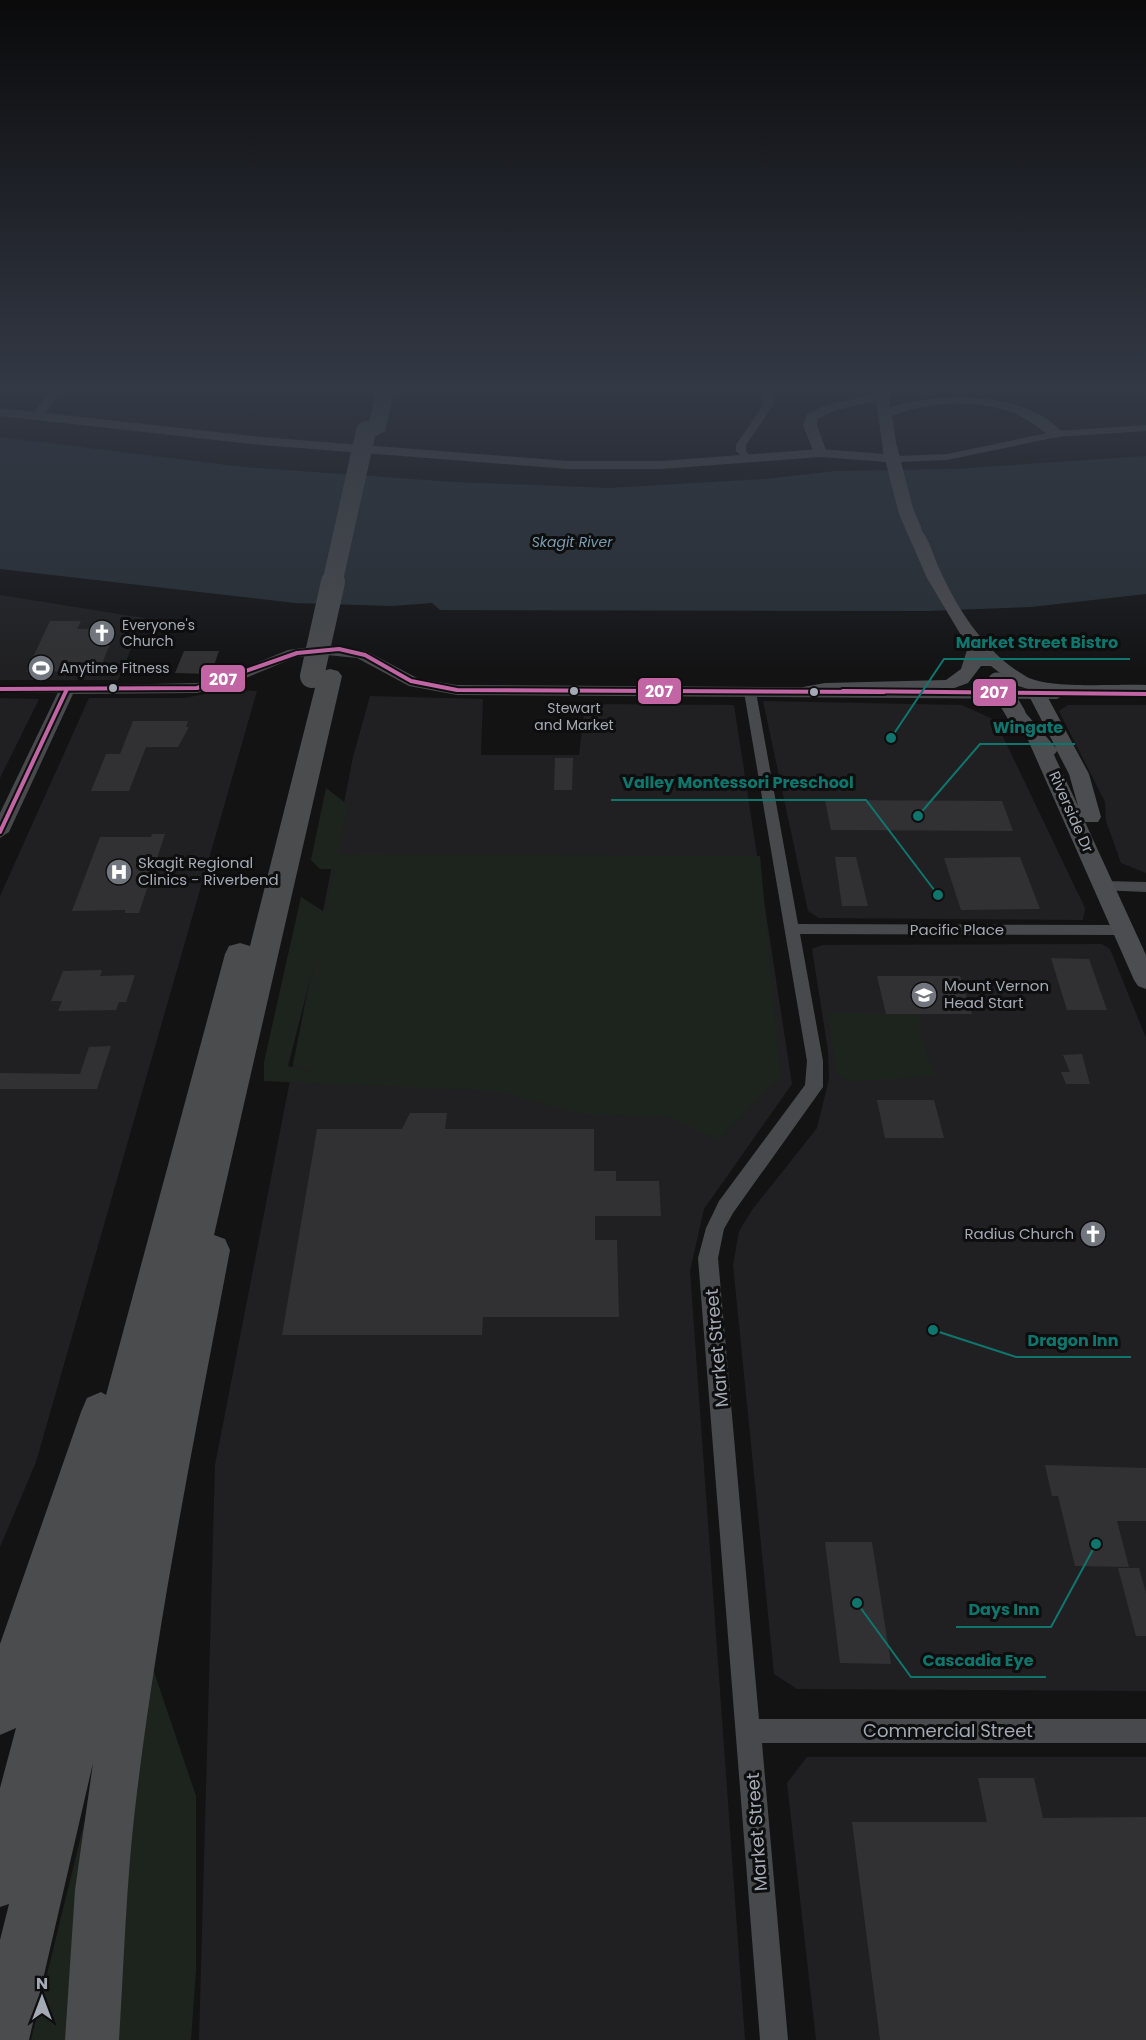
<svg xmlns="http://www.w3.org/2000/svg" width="1146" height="2040" font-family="Poppins,sans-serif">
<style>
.built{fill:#202022}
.green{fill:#1d241e;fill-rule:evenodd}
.water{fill:#272f35}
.building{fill:#313133}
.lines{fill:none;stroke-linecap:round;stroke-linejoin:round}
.minor{fill:#48494c;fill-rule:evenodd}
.tertiary{fill:#48494c;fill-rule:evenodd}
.secondary{fill:#4c4d50;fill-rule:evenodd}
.motorway{fill:#4a4c4e;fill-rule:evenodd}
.secondary-bridge-far1{stroke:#4c4d50;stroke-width:15}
.secondary-bridge{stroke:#4c4d50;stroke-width:19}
.motorway-bridge-far1{stroke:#4a4c4e;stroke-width:20}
.motorway-bridge{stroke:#4a4c4e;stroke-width:24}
.bus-1-casing{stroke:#0e0e0f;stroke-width:8}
.bus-1{stroke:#c265a4;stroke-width:4}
.bus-dot{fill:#a4aab5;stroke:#0e0e0f;stroke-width:2}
.labels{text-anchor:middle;stroke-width:6;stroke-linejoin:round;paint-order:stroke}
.far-water-label{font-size:14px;font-style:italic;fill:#7b9baf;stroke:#0e0e0f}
.far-poi-label{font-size:14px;fill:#a4aab5;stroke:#0e0e0f;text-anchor:start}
.bus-label{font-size:14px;fill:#a4aab5;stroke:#0e0e0f}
.street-label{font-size:15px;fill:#a4aab5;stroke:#0e0e0f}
.poi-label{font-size:15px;fill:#a4aab5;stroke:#0e0e0f;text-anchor:start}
.near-street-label{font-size:18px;fill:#a4aab5;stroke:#0e0e0f}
.leader{fill:none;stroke:#0f766e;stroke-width:2}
.callout-dot{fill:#0f766e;stroke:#0e0e0f;stroke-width:2}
.callout-label{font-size:16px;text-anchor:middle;font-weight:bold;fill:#0f766e;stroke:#0e0e0f;stroke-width:6;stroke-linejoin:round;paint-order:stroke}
.line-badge{stroke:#0e0e0f;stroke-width:2}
.badge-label{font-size:16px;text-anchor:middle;font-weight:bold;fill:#fff}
</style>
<rect width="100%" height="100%" fill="#131314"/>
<!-- built -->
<g class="built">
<polygon points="499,386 864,386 865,388 498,390"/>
<polygon points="0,595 144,618 118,680 0,680"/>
<polygon points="227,690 257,691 36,1462 0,1547 0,896 89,698 184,698"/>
<polygon points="370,696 483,699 481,755 579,755 585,704 734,705 792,1084 704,1209 690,1271 745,2040 199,2040 215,1465 353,757"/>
<polygon points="0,698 39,699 0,778"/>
<polygon points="763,701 962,705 995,720 1085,908 1083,920 819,918 808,911"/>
<polygon points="1068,705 1146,705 1146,873 1121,863 1106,821 1105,802 1059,711"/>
<polygon points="1102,944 1110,949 1146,1038 1146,1691 797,1689 774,1674 733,1265 739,1231 752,1210 817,1128 829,1079 828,1051 812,949 822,945"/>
<polygon points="807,1757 1146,1757 1146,2040 816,2040 787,1783"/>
</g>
<!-- green -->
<g class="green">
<path d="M 326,788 L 348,805 L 338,854 L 760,856 L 780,1077 L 719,1140 L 669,1117 L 580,1114 L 495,1091 L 264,1081 L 264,1062 L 301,897 L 326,913 L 334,869 L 320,869 L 311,860 ZM 319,944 L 293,1064 L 313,1072 L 288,1066 Z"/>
<polygon points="828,1013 920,1014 919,1034 936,1076 848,1082 837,1074"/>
<polygon points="151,1663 196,1796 196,1970 191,2040 113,2040 122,1883"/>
<polygon points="110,1717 76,2040 31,2040"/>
</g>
<!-- water -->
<polygon class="water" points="0,437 243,467 454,482 609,488 765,479 836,471 955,469 1146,456 1146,594 1031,607 928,611 440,610 432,603 392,606 295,603 0,569"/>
<!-- building -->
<g class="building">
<polygon points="50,621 81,621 77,629 116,629 99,671 26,672"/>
<polygon points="184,651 219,651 211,674 175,673"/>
<polygon points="133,721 188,721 186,727 189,727 178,747 146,747 129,791 91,791 106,754 120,754"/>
<polygon points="555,758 573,758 572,790 554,790"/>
<polygon points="825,800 1002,801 1013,831 831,830"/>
<polygon points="152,834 165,834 139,913 125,913 125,910 72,911 100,837 151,837"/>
<polygon points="835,857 856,857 868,906 842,906"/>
<polygon points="1020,857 1040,909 961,910 944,858"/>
<polygon points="1051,958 1089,959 1107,1010 1067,1010"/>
<polygon points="102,970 100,976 135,975 126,1002 119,1002 116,1010 58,1011 62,1001 51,1001 63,971"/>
<polygon points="877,976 960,976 972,1014 886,1014"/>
<polygon points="111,1046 97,1089 0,1089 0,1073 80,1074 89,1047"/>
<polygon points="1082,1054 1090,1084 1066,1084 1061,1072 1070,1072 1063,1055"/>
<polygon points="877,1100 934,1100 944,1138 885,1138"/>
<polygon points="410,1113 447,1113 445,1129 594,1129 594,1171 616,1171 616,1181 659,1181 661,1216 595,1216 595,1240 617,1240 619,1317 483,1317 482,1335 282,1335 317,1129 402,1129"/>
<polygon points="1045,1465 1146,1468 1146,1521 1117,1521 1129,1567 1075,1566 1058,1496 1052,1496"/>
<polygon points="825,1542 872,1542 891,1664 840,1663"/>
<polygon points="1118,1568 1139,1568 1146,1593 1146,1636 1136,1636"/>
<polygon points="978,1778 1034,1778 1043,1818 1146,1817 1146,2040 880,2040 852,1822 987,1822"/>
</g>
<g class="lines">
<!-- minor -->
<g class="minor">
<polygon points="761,386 769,386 774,404 746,445 746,451 752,459 747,462 736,451 736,445 764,404"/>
<polygon points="1146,425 1146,431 1057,437 947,460 899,462 894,459 899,456 947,454 1057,431"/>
<polygon points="0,685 67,685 73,689 67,693 0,693"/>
<polygon points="750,688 756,692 798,924 1123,925 1131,930 1123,935 800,934 823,1061 823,1087 733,1213 724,1229 718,1258 759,1719 1146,1719 1146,1743 762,1743 788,2040 760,2040 698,1258 706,1228 719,1201 805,1085 807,1061 744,692"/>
<polygon points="1104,881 1146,882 1146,892 1099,890 1097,886"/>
</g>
<!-- tertiary -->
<g class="tertiary">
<polygon points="53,386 64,386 46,413 261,437 568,461 661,461 820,449 899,455 905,459 899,463 820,457 661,469 568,469 261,445 0,416 0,408 35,412"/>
<polygon points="327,645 366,651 419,679 457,685 1057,689 1065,694 1057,699 457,695 409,686 357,658 327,655 296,657 234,683 197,693 73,694 9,832 0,838 0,813 61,686 197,683 222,677 288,650"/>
</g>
<!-- secondary -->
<g class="secondary">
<path d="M 882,389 L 889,393 L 890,407 C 939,391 1028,391 1064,434 L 1057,438 L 1052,437 C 1040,429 1029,420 1016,414 C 981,399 927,401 892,416 L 897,449 L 890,453 L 883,449 L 876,401 L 833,411 L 818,419 L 817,425 L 827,453 L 820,457 L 815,456 L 803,425 L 807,414 L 824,406 L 861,397 Z"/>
<path d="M 914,525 C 927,529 933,556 939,568 C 957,609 986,654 1027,677 C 1049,689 1118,684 1146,685 L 1146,695 L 1046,694 L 1089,774 L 1101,817 L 1098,822 L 1085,822 L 1146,955 L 1146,989 L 1138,986 L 1134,980 L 1028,740 L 1007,714 L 1009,710 L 1023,710 L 1056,748 L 1028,694 L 1031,690 L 1015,685 L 991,666 L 981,666 L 968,683 L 949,690 L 825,693 L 809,696 L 800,691 L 803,687 L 825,683 L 946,680 L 961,669 L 968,647 L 927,578 L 906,530 ZM 1057,751 L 1069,774 L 1078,806 L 1054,755 Z"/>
</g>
<!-- motorway -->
<g class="motorway">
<polygon points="377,386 395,386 385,431 376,436 367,431"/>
<path d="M 330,669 L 338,671 L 342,676 L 214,1235 L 225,1239 L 230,1250 C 195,1436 157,1621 135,1809 C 126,1886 124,1963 119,2040 L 65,2040 L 75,1890 L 93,1763 L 29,2040 L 0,2040 L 0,1940 L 9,1904 L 0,1907 L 0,1788 L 16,1728 L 0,1735 L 0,1644 L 81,1412 L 87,1398 L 101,1392 L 106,1395 L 225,954 L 229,946 L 240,943 L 250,946 L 318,676 L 322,671 Z"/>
</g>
<!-- secondary-bridge-far1 -->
<polyline class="secondary-bridge-far1" points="890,449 906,511 914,530"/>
<!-- secondary-bridge -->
<polyline class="secondary-bridge" points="997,682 1016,714"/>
<!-- motorway-bridge-far1 -->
<polyline class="motorway-bridge-far1" points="332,584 366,431"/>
<!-- motorway-bridge -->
<polyline class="motorway-bridge" points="312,676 333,582"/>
<defs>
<g id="bus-1">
<polyline points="0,689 197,688 297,653 339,649 365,655 411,681 457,690 884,692"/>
<polyline points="843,691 1146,694"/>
<polyline points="0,832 67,689"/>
</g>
</defs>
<!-- bus-1 casing -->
<use href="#bus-1" class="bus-1-casing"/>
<!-- bus-1 -->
<use href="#bus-1" class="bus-1"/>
</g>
<!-- sky -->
<linearGradient id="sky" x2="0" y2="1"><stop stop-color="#0a0a0b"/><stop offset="0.58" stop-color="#333945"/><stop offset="1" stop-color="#333945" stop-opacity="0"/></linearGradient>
<rect width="1146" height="671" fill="url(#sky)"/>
<!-- icons -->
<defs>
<symbol id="church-disc" viewBox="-11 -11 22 22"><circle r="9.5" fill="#71757d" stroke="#0e0e0f"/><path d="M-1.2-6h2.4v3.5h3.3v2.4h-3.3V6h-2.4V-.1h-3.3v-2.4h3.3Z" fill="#fff"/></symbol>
<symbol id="stadium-disc" viewBox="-11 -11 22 22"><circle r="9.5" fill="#71757d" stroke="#0e0e0f"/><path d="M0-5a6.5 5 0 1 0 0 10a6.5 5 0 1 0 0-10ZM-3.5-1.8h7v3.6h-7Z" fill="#fff"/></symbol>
<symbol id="hospital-disc" viewBox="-11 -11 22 22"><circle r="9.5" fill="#71757d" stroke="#0e0e0f"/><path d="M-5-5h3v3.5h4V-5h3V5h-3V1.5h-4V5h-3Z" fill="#fff"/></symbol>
<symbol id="school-disc" viewBox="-11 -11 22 22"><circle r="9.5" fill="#71757d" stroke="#0e0e0f"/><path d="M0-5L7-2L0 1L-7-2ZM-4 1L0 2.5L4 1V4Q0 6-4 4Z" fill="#fff"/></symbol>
</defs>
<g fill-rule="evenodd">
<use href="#church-disc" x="87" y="618" width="30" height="30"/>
<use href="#stadium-disc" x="26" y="653" width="30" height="30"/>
<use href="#hospital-disc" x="104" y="857" width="30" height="30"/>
<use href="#school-disc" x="909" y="980" width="30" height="30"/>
<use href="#church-disc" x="1078" y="1219" width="30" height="30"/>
</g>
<!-- markers -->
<g class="bus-dot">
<circle cx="113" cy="688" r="5"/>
<circle cx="574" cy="691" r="5"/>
<circle cx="814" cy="692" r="5"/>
</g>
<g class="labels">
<!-- far-water labels -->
<g class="far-water-label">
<text x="572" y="547">Skagit River</text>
</g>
<!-- far-poi labels -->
<g class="far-poi-label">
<text x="122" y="630">Everyone's<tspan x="122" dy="16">Church</tspan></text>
<text x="60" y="673">Anytime Fitness</text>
</g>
<!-- bus labels -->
<g class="bus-label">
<text x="574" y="713">Stewart<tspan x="574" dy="17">and Market</tspan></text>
</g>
<!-- street labels -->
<g class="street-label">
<text transform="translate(1071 812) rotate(66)" y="5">Riverside Dr</text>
<text x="957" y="935">Pacific Place</text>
</g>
<!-- poi labels -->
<g class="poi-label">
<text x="138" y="868">Skagit Regional<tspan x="138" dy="17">Clinics - Riverbend</tspan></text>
<text x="944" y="991">Mount Vernon<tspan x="944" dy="17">Head Start</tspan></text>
<text x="1074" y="1239" text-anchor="end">Radius Church</text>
</g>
<!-- near-street labels -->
<g class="near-street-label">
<text transform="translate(717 1348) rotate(-95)" y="6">Market Street</text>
<text x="948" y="1737">Commercial Street</text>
<text transform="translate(757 1832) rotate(-94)" y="6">Market Street</text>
</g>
</g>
<!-- callouts -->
<path class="leader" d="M891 738L944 659H1130M918 816L980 744H1075M938 895L866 800H611M933 1330L1016 1357H1131M1096 1544L1051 1627H956M857 1603L911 1677H1046"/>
<g class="callout-dot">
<circle cx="891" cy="738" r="6"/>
<circle cx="918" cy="816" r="6"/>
<circle cx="938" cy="895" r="6"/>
<circle cx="933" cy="1330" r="6"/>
<circle cx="1096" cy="1544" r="6"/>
<circle cx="857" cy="1603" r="6"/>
</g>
<g class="callout-label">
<text x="1037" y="648">Market Street Bistro</text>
<text x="1028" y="733">Wingate</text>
<text x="738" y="788">Valley Montessori Preschool</text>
<text x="1073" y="1346">Dragon Inn</text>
<text x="1004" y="1615">Days Inn</text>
<text x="978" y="1666">Cascadia Eye</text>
</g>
<g class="line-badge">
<rect x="200" y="664" width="46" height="29" rx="6" fill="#c265a4"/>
<rect x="637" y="677" width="45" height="28" rx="6" fill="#c265a4"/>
<rect x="972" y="678" width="45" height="29" rx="6" fill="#c265a4"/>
</g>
<g class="badge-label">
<text x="223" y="685">207</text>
<text x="659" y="697">207</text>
<text x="994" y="698">207</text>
</g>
<!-- north arrow -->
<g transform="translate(42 1998)" stroke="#0e0e0f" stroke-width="4.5" paint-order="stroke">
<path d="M0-4.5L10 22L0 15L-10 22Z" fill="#a4aab5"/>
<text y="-9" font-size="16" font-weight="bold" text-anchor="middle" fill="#a4aab5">N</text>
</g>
</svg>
